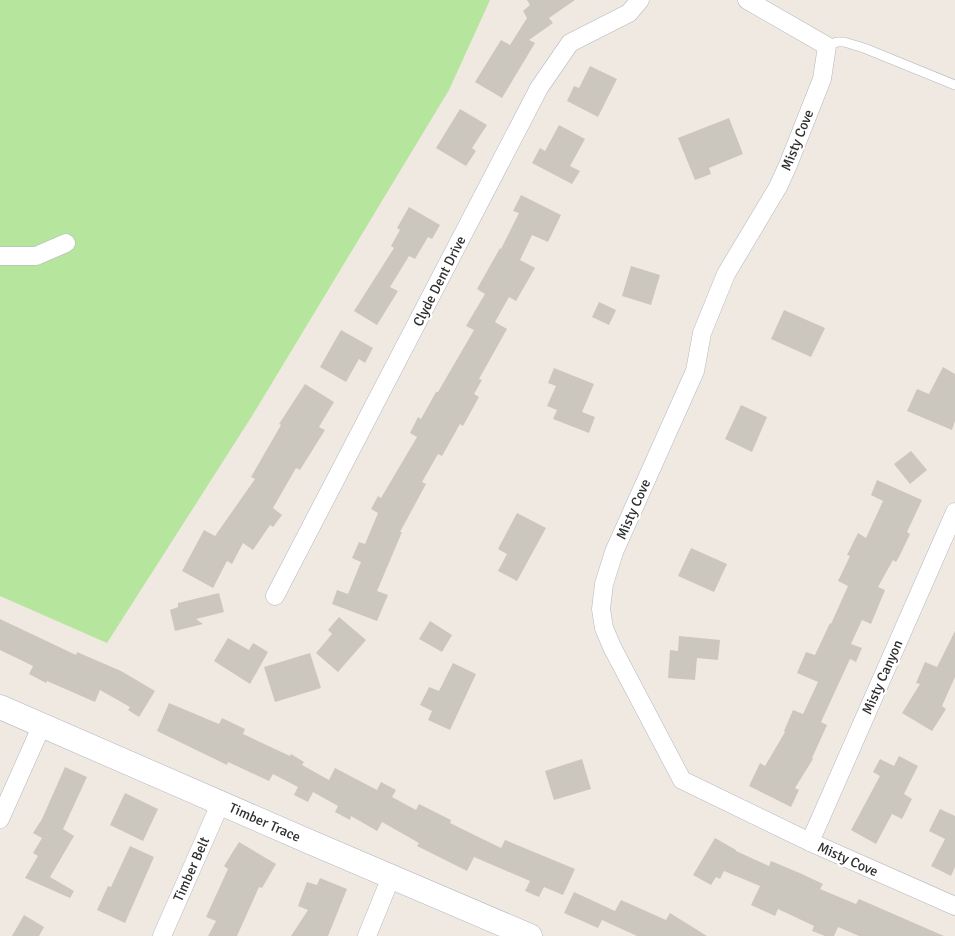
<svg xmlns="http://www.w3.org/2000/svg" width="955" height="936" font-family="Signika,sans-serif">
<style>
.green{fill:#b6e59e}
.building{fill:#cbc7bf}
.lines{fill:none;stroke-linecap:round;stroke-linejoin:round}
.lane-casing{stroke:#b4b7c1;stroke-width:10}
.street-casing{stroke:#b4b7c1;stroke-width:19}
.secondary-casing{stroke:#b4b7c1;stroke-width:25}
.lane{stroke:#fff;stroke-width:9}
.street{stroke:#fff;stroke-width:18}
.secondary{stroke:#fff;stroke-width:24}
.labels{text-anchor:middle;stroke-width:4.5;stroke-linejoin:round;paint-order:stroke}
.street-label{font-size:14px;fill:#2e2e2e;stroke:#fff}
</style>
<rect width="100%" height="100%" fill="#efe9e1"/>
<!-- green -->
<polygon class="green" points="0,0 490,0 449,90 252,416 107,643 0,596"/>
<!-- building -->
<g class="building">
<polygon points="527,0 575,0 549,18 553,23 529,40 535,43 502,98 475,82 501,40 510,45 527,18 523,11 530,5"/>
<polygon points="590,66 617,79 598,117 567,101 574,86 579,88"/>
<polygon points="460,109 487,125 472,148 476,151 466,166 436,148"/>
<polygon points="729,118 743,154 709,168 711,174 695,180 678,138"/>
<polygon points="559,125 585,139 570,166 580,171 572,184 532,163 540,148 545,151"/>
<polygon points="521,195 561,215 548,242 532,235 520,260 535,268 516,301 509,297 495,322 507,329 479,379 482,380 474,394 479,397 463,426 460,424 442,456 438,454 422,482 426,484 400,532 402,532 377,591 388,595 377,621 332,604 337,590 348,594 361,562 352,558 359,542 365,544 378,513 371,509 378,496 381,498 417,437 410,433 418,417 421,419 436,392 438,392 474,330 466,326 485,294 477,289 500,248 501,249 519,213 513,211"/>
<polygon points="409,207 440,225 432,239 428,237 415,259 409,256 390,287 398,291 377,325 354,311 394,248 391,246 400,230 397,228"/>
<polygon points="631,266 660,275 651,305 622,296"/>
<polygon points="599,302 616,310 609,325 592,317"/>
<polygon points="784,310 825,328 811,357 771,339"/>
<polygon points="341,330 373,348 365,363 359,359 346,382 320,367"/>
<polygon points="943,367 955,374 955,421 952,430 907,411 917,389 929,394"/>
<polygon points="554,368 594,384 582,412 595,417 589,433 553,419 557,410 547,406 556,386 548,383"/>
<polygon points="305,384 334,402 319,427 325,430 300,470 296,468 273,508 282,515 273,527 270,525 253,550 243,543 232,564 227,561 213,588 182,571 204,530 215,536 255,479 251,477 281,425 279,424"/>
<polygon points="741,405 767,417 752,452 725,439"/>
<polygon points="911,451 927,470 910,484 894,464"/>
<polygon points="877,480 922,500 907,532 910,534 900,555 896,562 893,560 878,587 885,590 871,624 862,620 851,644 862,648 856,662 850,659 821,722 827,725 812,758 813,759 795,788 799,790 791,807 749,786 760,763 765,766 785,732 784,731 793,710 803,714 818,682 797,673 806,652 815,655 830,623 831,624 848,586 838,581 850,556 847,555 858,533 866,538 883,501 871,495"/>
<polygon points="517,513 546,528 517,581 498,571 507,554 498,549"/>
<polygon points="691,548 727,564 714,592 678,576"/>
<polygon points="219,593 224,612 196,619 203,624 175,631 170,610 178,607 178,603"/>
<polygon points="339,617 366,640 338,672 316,653 332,634 328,630"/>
<polygon points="0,619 76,655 77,652 121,671 155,691 139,717 128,710 130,707 100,690 95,702 47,681 46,683 29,674 33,666 0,650"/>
<polygon points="430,621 452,635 442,652 419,639"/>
<polygon points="955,631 955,677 942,706 946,709 932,731 902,713 920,684 916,683 925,662 937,667"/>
<polygon points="679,636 720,640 718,660 697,658 695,680 668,678 670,650 678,651"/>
<polygon points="228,638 249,650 253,643 268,652 250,684 214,661"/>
<polygon points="310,653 321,688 275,702 264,667"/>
<polygon points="453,663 476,674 450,730 428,720 432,711 420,705 429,687 439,691"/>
<polygon points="169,703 219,724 222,718 245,729 243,734 290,756 291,754 304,762 302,765 329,780 335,768 377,790 381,782 396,790 392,797 416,810 419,804 451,820 450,823 501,848 505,840 575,869 563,895 544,887 539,897 525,891 530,881 474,857 467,871 417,846 419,843 382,822 377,831 351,816 350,820 335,812 338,806 313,792 308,802 294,795 298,787 273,774 269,781 228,762 227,765 157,731"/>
<polygon points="899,756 918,766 904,794 912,799 902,819 892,814 876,844 851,830 880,776 873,772 880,759 894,766"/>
<polygon points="582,759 591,789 554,800 545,771"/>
<polygon points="65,767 87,777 63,829 74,836 50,877 74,891 70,898 25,878 38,856 33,853 42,838 33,833 42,819"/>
<polygon points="125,793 158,809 143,841 110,825"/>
<polygon points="940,809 955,816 955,867 951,876 931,866 945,839 929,831"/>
<polygon points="715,838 736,850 736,851 769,866 771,861 802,874 823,884 820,889 856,904 859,899 944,936 859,936 838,927 834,936 825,936 812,931 814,926 778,909 775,916 751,905 760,886 724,871 720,879 716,877 711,885 693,875"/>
<polygon points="239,842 276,864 262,888 259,887 237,936 208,936 216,921 206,917 228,869 224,866"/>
<polygon points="130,846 154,857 125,923 97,910 108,886 111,887"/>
<polygon points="320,878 347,889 328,936 291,936 308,910 298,906 307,882 317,885"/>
<polygon points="574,892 615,911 621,900 666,920 670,913 707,936 637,936 602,920 598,928 564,913"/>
<polygon points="24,915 44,927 39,936 12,936"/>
</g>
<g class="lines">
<defs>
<polyline id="lane" points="827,46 837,42 844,42 864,48 955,85"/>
<g id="street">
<polyline points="747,0 827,46 822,79 788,165 778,187 726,274 702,333 695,371 614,552 604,584 601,609 604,628 612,647 682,780 810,842 955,906"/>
<polyline points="0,256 36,256 66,243"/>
<polyline points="275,596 539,88 570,43 629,13 640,0"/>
<polyline points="0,819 42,725"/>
<polyline points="810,842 955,512"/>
<polyline points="162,936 221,802"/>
<polyline points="367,936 391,877"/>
</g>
<polyline id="secondary" points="0,707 310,842 530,936"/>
</defs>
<!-- lane casing -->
<use href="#lane" class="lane-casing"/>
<!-- street casing -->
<use href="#street" class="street-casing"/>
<!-- secondary casing -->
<use href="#secondary" class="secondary-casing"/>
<!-- lane -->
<use href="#lane" class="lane"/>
<!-- street -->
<use href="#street" class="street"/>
<!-- secondary -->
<use href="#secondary" class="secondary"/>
</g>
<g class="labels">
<!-- street labels -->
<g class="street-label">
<text transform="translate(797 140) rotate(-68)" y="5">Misty Cove</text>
<text transform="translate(439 281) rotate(-63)" y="5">Clyde Dent Drive</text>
<text transform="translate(633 509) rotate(-66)" y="5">Misty Cove</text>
<text transform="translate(882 677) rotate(-66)" y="5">Misty Canyon</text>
<text transform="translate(265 822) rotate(24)" y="5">Timber Trace</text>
<text transform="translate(848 859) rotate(24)" y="5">Misty Cove</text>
<text transform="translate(191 869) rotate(-66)" y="5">Timber Belt</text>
</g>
</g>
</svg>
